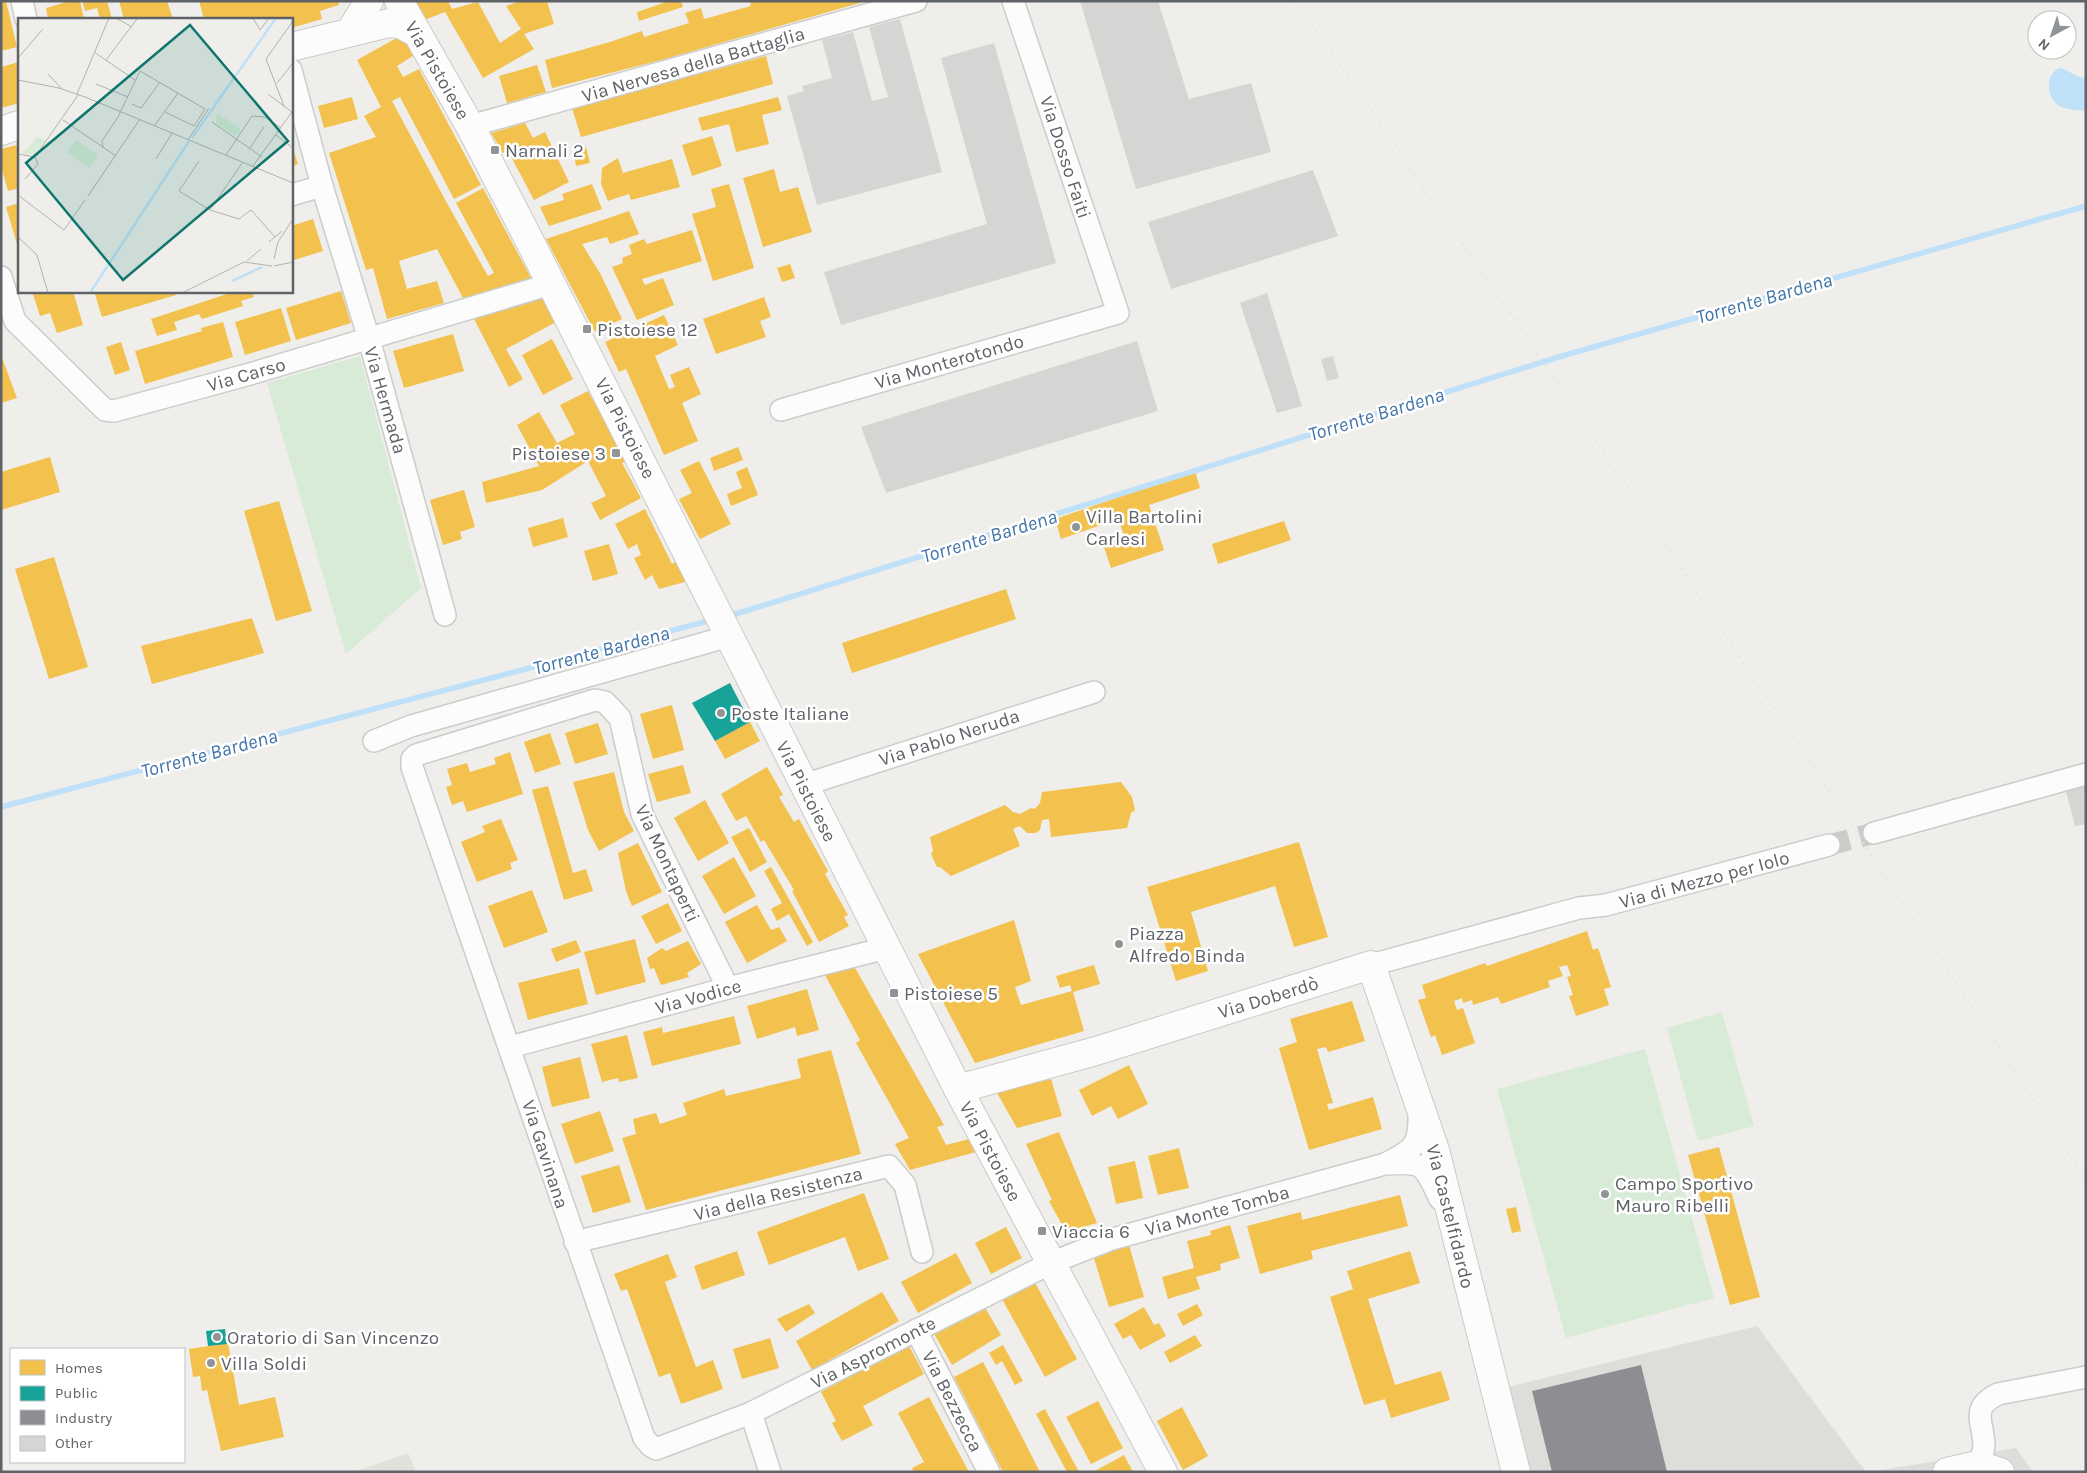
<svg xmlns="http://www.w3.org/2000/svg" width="2087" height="1473" font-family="Karla,sans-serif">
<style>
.industrial{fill:#dfddda}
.education{fill:#e2e0da}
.green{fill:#d8ebd6}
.water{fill:#bfe0f9}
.homes{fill:#f2c14e}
.public{fill:#17a398}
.industry{fill:#8d8d92}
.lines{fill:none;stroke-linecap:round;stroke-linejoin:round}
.stream{stroke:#bfe0f9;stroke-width:5.5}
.building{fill:#d6d5d3}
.street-tunnel{stroke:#cbcbca;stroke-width:21;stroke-dasharray:21 11;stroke-linecap:butt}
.street-casing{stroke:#cbcccc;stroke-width:24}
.secondary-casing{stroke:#cacacb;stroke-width:30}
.street{stroke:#fdfcfc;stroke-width:21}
.secondary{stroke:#fdfcfc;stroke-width:28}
.rail{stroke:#e4e4e4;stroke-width:4;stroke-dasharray:1 6;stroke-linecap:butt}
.poi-dot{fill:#919496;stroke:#fff;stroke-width:2}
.labels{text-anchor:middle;stroke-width:5;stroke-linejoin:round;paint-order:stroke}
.street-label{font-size:19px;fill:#5f6368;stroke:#fff}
.poi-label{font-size:19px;fill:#5f6368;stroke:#fff;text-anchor:start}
.water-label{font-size:20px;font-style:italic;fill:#4174aa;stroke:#fff}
.inset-river{fill:none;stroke:#bfe0f9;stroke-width:2.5}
.inset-road{fill:none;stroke:#b1b2b2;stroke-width:1}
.view{fill:#0f766e;fill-opacity:0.15;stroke:#0f766e;stroke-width:2.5}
.inset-edge{fill:none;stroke:#5f6368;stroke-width:2.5}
</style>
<rect width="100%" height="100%" fill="#efeeea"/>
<!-- industrial -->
<g class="industrial">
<polygon points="1757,1326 1866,1472 1526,1472 1508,1387"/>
<polygon points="2016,1448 2033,1472 1869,1472"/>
</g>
<!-- education -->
<polygon class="education" points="408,1453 416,1472 354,1472"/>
<!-- green -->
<g class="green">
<polygon points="360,356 421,588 346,654 267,383"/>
<polygon points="1722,1012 1754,1126 1698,1141 1667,1028"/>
<polygon points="1645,1049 1714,1298 1566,1338 1497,1089"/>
</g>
<!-- water -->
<path class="water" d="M 2060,68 C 2070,70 2075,78 2086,78 L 2086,111 C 2077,110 2066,110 2058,105 C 2046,95 2045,74 2060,68 Z"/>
<!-- homes -->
<g class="homes">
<polygon points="1,1 6,1 17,47 1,51"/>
<polygon points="70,1 80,1 84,19 48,19 46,8"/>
<polygon points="82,1 107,1 112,19 100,19 97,8 85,11"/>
<polygon points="119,1 167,1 173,19 124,19"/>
<polygon points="199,1 338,1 339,5 320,11 322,19 291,28 291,19 204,19"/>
<polygon points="414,1 448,1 452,9 478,2 500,43 521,29 506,6 521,1 547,1 554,24 524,34 534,49 483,78 445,12 424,20"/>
<polygon points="669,1 681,1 683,7 639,21 637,12"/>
<polygon points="750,1 863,2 665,59 552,88 545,60 610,42 642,31 644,37 689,23 685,13 701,8 704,19 751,6"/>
<polygon points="402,35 413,56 397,66 403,77 419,69 481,185 454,199 400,97 392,101 448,205 488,276 494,273 456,203 483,188 531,278 463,298 437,249 399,261 407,289 437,281 444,303 387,319 373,268 366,270 329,153 376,137 364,116 381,107 357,60"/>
<polygon points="766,56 773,84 581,137 572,108"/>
<polygon points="19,62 19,103 1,108 1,67"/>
<polygon points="537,65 546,92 507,103 499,76"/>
<polygon points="352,97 358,119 324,128 318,106"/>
<polygon points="778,97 782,110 762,115 769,144 736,152 729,124 702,131 698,118"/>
<polygon points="525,123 533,138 545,132 569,182 534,200 508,151 503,153 491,133"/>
<polygon points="712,136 722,166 692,176 682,145"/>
<polygon points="291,142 298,164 291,166"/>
<polygon points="17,145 19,151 19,188 8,191 1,166 1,149"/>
<polygon points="586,147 590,163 576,166 573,150"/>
<polygon points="618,158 623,173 672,159 680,187 631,200 629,194 608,201 601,184 602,168"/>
<polygon points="774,169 780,192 798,187 812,232 763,247 743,178"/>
<polygon points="592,184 602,209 549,226 540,207 564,200 562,194"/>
<polygon points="729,184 754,268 713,281 692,214 716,207 711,189"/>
<polygon points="19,203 19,247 18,247 6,207"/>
<polygon points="629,211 639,234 610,244 607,237 582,244 601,275 622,319 595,332 546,239"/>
<polygon points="313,219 323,251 291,261 291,226"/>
<polygon points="692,230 702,261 642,279 645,285 663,278 674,305 637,320 612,267 623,263 622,258 632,254 629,245 644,239 647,244"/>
<polygon points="790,264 795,278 782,282 777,268"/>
<polygon points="32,291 73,291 83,325 57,333 50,313 40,316"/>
<polygon points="94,291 179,291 179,292 176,293 176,295 102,317"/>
<polygon points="236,291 252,291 254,297 241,301 243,306 202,319 199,314 174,322 177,330 157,336 151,319"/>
<polygon points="341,291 351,323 296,340 286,308"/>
<polygon points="541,295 556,322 506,349 523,379 509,387 472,315 509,309 506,304"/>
<polygon points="764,297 771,317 760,321 766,337 716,354 703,319"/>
<polygon points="281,308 291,341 245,355 235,322"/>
<polygon points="664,315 678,345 655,356 669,389 675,387 670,375 689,367 701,394 682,403 698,441 664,455 626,369 619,372 605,342"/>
<polygon points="223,322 233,357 145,384 135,351 202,331 201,328"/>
<polygon points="453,334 464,371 404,388 393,351"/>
<polygon points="552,339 573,379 543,395 522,355"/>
<polygon points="121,342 130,370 115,375 106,347"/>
<polygon points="1,355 17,398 1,403"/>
<polygon points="588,391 626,461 622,463 641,498 600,520 591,503 606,496 588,461 542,490 486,503 482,482 539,466 517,425 539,412 557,443 575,434 560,405"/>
<polygon points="738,447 743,460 714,471 710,458"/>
<polygon points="50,457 60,492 1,510 1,472"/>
<polygon points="699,461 731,524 700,539 679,499 692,493 680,470"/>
<polygon points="747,467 758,495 731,506 727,494 742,488 736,472"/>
<polygon points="1195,471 1200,488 1149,505 1164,550 1111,568 1104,547 1113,544 1112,540 1124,535 1118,519 1061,539 1055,519"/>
<polygon points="464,490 475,527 460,532 462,539 443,545 430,500"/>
<polygon points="279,501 312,611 276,621 244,511"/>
<polygon points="645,509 672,564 682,558 692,580 659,589 652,575 645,580 634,558 641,555 637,544 628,549 615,524"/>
<polygon points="563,518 568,537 533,547 528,528"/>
<polygon points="1284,521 1291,540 1218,564 1212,544"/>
<polygon points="609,544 618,574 593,581 584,551"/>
<polygon points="54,557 88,667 49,679 15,569"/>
<polygon points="1006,589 1016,619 852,673 842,643"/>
<polygon points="252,618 264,653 152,684 141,646"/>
<polygon points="672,705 684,750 653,759 640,714"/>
<polygon points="750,722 760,741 725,759 715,741"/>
<polygon points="598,723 608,754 575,764 565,733"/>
<polygon points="550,733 561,764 535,773 524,742"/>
<polygon points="510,752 523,794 467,812 463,801 452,805 446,787 452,785 447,769 467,763 470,772 496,764 494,758"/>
<polygon points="683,765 691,793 657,802 648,774"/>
<polygon points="767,767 783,795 779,797 794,822 799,819 828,871 825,874 848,915 844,917 849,926 819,942 792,891 794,890 764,840 761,842 746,816 736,821 721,794"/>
<polygon points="614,772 624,812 634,831 599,851 588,830 573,782"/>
<polygon points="1121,782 1132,797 1135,810 1131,813 1127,828 1051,837 1049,819 1042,820 1040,830 1036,833 1027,833 1020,826 1013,829 1020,846 951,876 940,867 937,867 931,854 933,851 930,837 1005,805 1013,812 1020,814 1031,808 1035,809 1040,803 1042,792"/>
<polygon points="548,786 573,873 586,869 593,891 564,900 532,790"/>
<polygon points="705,800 729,843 698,861 674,818"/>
<polygon points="501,819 518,860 510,863 512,869 477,882 461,842 485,832 482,826"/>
<polygon points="749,828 767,862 750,872 731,837"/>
<polygon points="1299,842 1328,937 1294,947 1275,886 1191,912 1208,971 1176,981 1147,887"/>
<polygon points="638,843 662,892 632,906 626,891 618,853"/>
<polygon points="734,857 756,896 724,914 702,876"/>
<polygon points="771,867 813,942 807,946 789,914 777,921 771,909 782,903 764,871"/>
<polygon points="532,890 548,932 504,948 488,906"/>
<polygon points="668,903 682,931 656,944 641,916"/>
<polygon points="757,905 771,930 779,927 787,941 747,963 725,922"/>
<polygon points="1014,920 1031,981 1015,987 1021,1005 1072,991 1070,985 1060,988 1056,976 1094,965 1100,984 1073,992 1084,1031 975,1063 918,954"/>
<polygon points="1587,931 1593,950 1598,948 1611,987 1604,989 1609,1005 1576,1016 1569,996 1573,995 1567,977 1571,976 1567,965 1559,967 1563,976 1548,981 1550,987 1501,1004 1498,997 1473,1005 1472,1000 1463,1003 1462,998 1454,1001 1457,1010 1463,1008 1475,1043 1442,1055 1435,1035 1431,1037 1418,1000 1426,998 1422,985 1485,963 1487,966"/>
<polygon points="635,939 646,982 596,995 584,952"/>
<polygon points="576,940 581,952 556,962 551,949"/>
<polygon points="688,941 701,964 687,973 689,977 661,985 654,968 650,969 647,958 662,948 666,951"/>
<polygon points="854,966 944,1125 937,1127 946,1145 969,1139 976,1152 910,1170 895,1144 909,1138 856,1043 860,1040 825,975"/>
<polygon points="579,968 588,1004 528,1020 518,983"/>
<polygon points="807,989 819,1030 797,1036 795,1027 757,1039 747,1006"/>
<polygon points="1352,1001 1365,1041 1328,1052 1326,1047 1317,1049 1333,1103 1327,1104 1329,1110 1373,1097 1382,1129 1309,1150 1279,1048 1297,1042 1290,1019"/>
<polygon points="734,1016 741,1044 652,1066 643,1032 662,1027 663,1033"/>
<polygon points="627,1035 638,1078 619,1082 618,1078 602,1082 591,1044"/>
<polygon points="831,1050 861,1154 646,1210 622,1138 636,1134 633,1119 656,1113 660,1124 687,1115 683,1103 724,1089 726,1096 801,1078 797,1059"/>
<polygon points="580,1057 590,1098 552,1107 542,1067"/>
<polygon points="1129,1065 1148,1104 1118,1119 1111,1106 1092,1116 1079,1090"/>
<polygon points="1051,1079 1062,1116 1017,1128 997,1093"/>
<polygon points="600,1111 614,1151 575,1164 561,1124"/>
<polygon points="1059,1132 1097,1223 1066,1232 1049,1201 1052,1200 1026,1144"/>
<polygon points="1719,1147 1760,1297 1730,1305 1688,1155"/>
<polygon points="1179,1148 1189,1188 1158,1195 1148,1156"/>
<polygon points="1135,1161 1143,1198 1116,1204 1108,1167"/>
<polygon points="619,1165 631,1202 593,1213 581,1176"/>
<polygon points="864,1193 889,1259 858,1271 845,1237 769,1265 757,1232"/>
<polygon points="1400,1195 1408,1226 1311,1251 1313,1259 1260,1274 1247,1226 1301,1212 1302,1220"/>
<polygon points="1516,1207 1521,1231 1512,1233 1506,1209"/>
<polygon points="1230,1225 1240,1258 1220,1264 1221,1270 1196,1277 1200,1289 1168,1299 1162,1277 1194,1268 1187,1241 1211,1235 1210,1231"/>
<polygon points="1006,1227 1022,1258 991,1274 975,1243"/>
<polygon points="1129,1245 1144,1297 1109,1307 1093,1255"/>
<polygon points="737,1251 745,1275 702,1290 694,1266"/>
<polygon points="1410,1251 1420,1283 1368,1299 1395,1385 1441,1371 1450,1400 1391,1418 1385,1399 1364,1405 1330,1297 1353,1289 1347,1271"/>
<polygon points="956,1253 972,1283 918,1313 901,1282"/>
<polygon points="668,1254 677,1277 665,1282 696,1367 713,1360 723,1389 681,1404 670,1373 659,1377 627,1289 621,1291 614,1274"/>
<polygon points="1033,1279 1077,1359 1045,1377 1001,1297"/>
<polygon points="882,1292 899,1321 812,1370 796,1341"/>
<polygon points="809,1304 815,1313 786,1332 777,1319"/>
<polygon points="983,1304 1001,1335 952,1365 933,1332"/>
<polygon points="1197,1304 1203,1315 1183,1326 1177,1314"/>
<polygon points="1144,1307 1154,1325 1159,1323 1166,1336 1140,1350 1131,1335 1123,1339 1114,1324"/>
<polygon points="1195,1335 1202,1346 1170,1363 1164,1352"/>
<polygon points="770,1338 779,1368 742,1379 733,1349"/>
<polygon points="228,1343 239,1405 275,1397 284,1437 221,1451 207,1390 202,1391 200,1376 193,1377 189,1349"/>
<polygon points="908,1344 924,1374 863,1406 873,1425 842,1441 832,1423 836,1421 821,1392"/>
<polygon points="1003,1345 1023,1381 1015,1385 1002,1361 996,1365 989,1353"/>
<polygon points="983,1362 1005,1404 1040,1472 1003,1472 954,1377"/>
<polygon points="929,1397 955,1446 969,1472 914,1472 912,1468 924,1462 898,1413"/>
<polygon points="1098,1401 1123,1448 1091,1464 1066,1417"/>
<polygon points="1182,1407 1208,1456 1183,1470 1157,1421"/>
<polygon points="1045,1409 1079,1472 1067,1472 1036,1414"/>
<polygon points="1124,1455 1133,1472 1093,1472"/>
</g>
<!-- public -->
<g class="public">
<polygon points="730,683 750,722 715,741 692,703"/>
<polygon points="225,1329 227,1344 208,1346 206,1331"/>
</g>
<!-- industry -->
<polygon class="industry" points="1641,1365 1667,1472 1552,1472 1532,1391"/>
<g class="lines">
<!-- stream -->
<g class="stream">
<polyline points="726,617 1562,356 2086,206"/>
<polyline points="1,807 712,620"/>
</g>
</g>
<!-- building -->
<g class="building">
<polygon points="1080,1 1158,1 1189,99 1251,83 1271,152 1136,189"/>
<polygon points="900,19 942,172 817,205 787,96 804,91 802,86 832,78 822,40 853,32 872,101 888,97 869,27"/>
<polygon points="994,43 1056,263 841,325 824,272 987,224 941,58"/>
<polygon points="1313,170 1338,236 1171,289 1148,222"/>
<polygon points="1267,293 1302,406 1277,413 1240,303"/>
<polygon points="1137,341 1158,411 886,493 861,427"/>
<polygon points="1333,356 1339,378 1327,381 1321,359"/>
<polygon points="2086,786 2086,824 2075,826 2066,791"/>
</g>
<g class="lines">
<!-- street-tunnel -->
<polyline class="street-tunnel" points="1829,845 1874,833"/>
<defs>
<g id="street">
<polyline points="22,1 26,19"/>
<polyline points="291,70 322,186 369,339 445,615"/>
<polyline points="470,126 916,1"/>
<polyline points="291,195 322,186"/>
<polyline points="1,277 15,321 105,410 114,411 250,374 551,284"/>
<polyline points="781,410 1118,313 1013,1"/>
<polyline points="374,741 411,726 719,639 730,637"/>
<polyline points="804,785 1094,692"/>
<polyline points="1874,833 2086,774"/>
<polyline points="1371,965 1579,908 1606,905 1829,845"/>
<path d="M 728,988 L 642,814 L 620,718 L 605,702 L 595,700 L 416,755 L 412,759 L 412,767 L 644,1438 L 651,1446 L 656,1449 L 751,1413 L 1051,1263 L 1109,1240 L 1385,1164 C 1414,1150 1420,1145 1419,1112"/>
<polyline points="510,1047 728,988 886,948"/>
<path d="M 1388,1164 C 1426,1161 1424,1167 1440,1199"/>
<polyline points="575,1242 889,1166 905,1185 922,1252"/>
<polyline points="916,1330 989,1472"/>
<polyline points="751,1413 770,1472"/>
<path d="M 1978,1465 C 1980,1459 1984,1452 1984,1445 C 1983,1421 1970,1408 1998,1394 L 2086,1377"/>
</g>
<g id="secondary">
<polyline points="399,1 470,126 523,228 958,1089 1163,1472"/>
<polyline points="350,32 369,1"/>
<polyline points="291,47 389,23 400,24 415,32"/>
<polyline points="1,131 19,125"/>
<polyline points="958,1089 1096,1051 1371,965 1435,1150 1516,1472"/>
<polyline points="1947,1472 1978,1465 2000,1472"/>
</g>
</defs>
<!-- street casing -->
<use href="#street" class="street-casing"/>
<!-- secondary casing -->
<use href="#secondary" class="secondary-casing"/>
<!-- street -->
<use href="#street" class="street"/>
<!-- secondary -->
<use href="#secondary" class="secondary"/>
<!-- rail -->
<polyline class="rail" points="1296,1 1558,383 2086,1179"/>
</g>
<!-- markers -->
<g class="poi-dot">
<rect x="490" y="145" width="10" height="10" rx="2.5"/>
<rect x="582" y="324" width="10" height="10" rx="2.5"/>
<rect x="611" y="448" width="10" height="10" rx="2.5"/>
<circle cx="1076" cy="527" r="5"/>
<circle cx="721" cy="713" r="5"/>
<circle cx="1119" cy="944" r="5"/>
<rect x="889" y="988" width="10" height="10" rx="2.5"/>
<circle cx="1605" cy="1194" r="5"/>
<rect x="1037" y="1226" width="10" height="10" rx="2.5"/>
<circle cx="217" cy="1337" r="5"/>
<circle cx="211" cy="1363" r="5"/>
</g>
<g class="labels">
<!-- street labels -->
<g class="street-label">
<text transform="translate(693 64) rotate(-16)" y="7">Via Nervesa della Battaglia</text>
<text transform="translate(438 70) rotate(60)" y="7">Via Pistoiese</text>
<text transform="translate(1066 157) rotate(72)" y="7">Via Dosso Faiti</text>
<text transform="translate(949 361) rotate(-16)" y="7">Via Monterotondo</text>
<text transform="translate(246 374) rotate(-16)" y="7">Via Carso</text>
<text transform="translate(386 400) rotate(74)" y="7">Via Hermada</text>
<text transform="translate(626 428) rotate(63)" y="7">Via Pistoiese</text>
<text transform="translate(949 737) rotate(-18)" y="7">Via Pablo Neruda</text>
<text transform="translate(807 791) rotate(63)" y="7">Via Pistoiese</text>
<text transform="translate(668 863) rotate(65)" y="7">Via Montaperti</text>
<text transform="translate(1704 879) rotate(-15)" y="7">Via di Mezzo per Iolo</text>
<text transform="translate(698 996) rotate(-15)" y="7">Via Vodice</text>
<text transform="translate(1268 997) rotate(-17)" y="7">Via Doberdò</text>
<text transform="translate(991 1151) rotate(62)" y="7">Via Pistoiese</text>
<text transform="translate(546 1154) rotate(72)" y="7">Via Gavinana</text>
<text transform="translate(778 1193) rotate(-14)" y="7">Via della Resistenza</text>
<text transform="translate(1217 1210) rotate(-15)" y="7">Via Monte Tomba</text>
<text transform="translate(1451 1216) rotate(76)" y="7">Via Castelfidardo</text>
<text transform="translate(873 1352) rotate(-27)" y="7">Via Aspromonte</text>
<text transform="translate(953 1401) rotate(63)" y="7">Via Bezzecca</text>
</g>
<!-- poi labels -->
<g class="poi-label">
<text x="505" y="157">Narnali 2</text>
<text x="597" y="336">Pistoiese 12</text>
<text x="606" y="460" text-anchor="end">Pistoiese 3</text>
<text x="1086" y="523">Villa Bartolini<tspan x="1086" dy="22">Carlesi</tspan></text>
<text x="731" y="720">Poste Italiane</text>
<text x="1129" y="940">Piazza<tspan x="1129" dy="22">Alfredo Binda</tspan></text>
<text x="904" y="1000">Pistoiese 5</text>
<text x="1615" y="1190">Campo Sportivo<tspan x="1615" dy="22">Mauro Ribelli</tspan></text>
<text x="1052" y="1238">Viaccia 6</text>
<text x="227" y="1344">Oratorio di San Vincenzo</text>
<text x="221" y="1370">Villa Soldi</text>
</g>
<!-- water labels -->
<g class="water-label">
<text transform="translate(1764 298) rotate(-16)" y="7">Torrente Bardena</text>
<text transform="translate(1376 414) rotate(-17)" y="7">Torrente Bardena</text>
<text transform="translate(989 536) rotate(-17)" y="7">Torrente Bardena</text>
<text transform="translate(601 650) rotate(-15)" y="7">Torrente Bardena</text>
<text transform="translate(209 753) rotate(-15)" y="7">Torrente Bardena</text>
</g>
</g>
<!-- overview -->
<g transform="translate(18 18)">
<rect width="275" height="275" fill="#efeeea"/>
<path d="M 199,95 L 223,111 L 218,119 L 198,105 ZM 19,119 L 28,122 L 17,136 L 4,136 ZM 58,122 L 80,137 L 71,150 L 49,134 Z" fill="#d8ebd6"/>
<path class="inset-river" d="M 174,120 L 258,0M 214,263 L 244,249M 72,275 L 171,123"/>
<path class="inset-road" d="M 98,0 L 114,9M 235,0 L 242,12 L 251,0M 76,34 L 117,62M 0,40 L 25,11M 88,42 L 119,1M 30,56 L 44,71M 0,62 L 41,70 L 67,79 L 275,165M 259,65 L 275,45M 78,66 L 110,79M 59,76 L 91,0M 250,76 L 275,95M 114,86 L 123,90 L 142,64M 266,88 L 248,41 L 275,3M 45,102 L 98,138M 194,104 L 244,139M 137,107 L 160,75M 258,117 L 275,130M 170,122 L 191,90M 85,130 L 84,123 L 100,99 L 122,53 L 187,91 L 176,108 L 147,94M 232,130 L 246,109M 0,136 L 17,139M 208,137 L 234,98 L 247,99 L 263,110M 17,139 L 60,77M 138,141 L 154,115M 181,143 L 161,173 L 192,192 L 221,201 L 233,192 L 257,219M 235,148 L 274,94M 7,161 L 20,146 L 17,139M 0,177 L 46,212 L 67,182M 70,178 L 122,101M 192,192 L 224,145M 0,219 L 19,237 L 30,275M 251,224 L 264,213M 256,241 L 260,224 L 275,201M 229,243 L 243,231M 256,248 L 275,244M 164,275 L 226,244 L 254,248"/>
<path class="view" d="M 172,7 L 270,123 L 105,262 L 8,145 Z"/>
<rect width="275" height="275" class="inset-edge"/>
</g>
<!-- border -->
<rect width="2087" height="1473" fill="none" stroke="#5f6368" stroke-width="5"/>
<!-- legend -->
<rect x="10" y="1348" width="175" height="115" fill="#ffffff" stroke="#bfc1c3"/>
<rect x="20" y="1360" width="25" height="15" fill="#f2c14e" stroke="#bfc1c3"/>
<text x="55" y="1373" font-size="15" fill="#5f6368">Homes</text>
<rect x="20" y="1386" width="25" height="15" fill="#17a398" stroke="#bfc1c3"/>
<text x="55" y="1398" font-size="15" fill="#5f6368">Public</text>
<rect x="20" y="1410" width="25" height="15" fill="#8d8d92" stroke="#bfc1c3"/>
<text x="55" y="1423" font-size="15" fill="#5f6368">Industry</text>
<rect x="20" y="1436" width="25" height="15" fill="#d6d5d3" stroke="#bfc1c3"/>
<text x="55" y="1448" font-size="15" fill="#5f6368">Other</text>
<!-- north arrow -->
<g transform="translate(2052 35) rotate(220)"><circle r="24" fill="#ffffff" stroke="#bfc1c3"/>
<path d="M0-4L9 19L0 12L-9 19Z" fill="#919496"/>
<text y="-8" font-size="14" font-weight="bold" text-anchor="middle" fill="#5f6368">N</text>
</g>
</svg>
